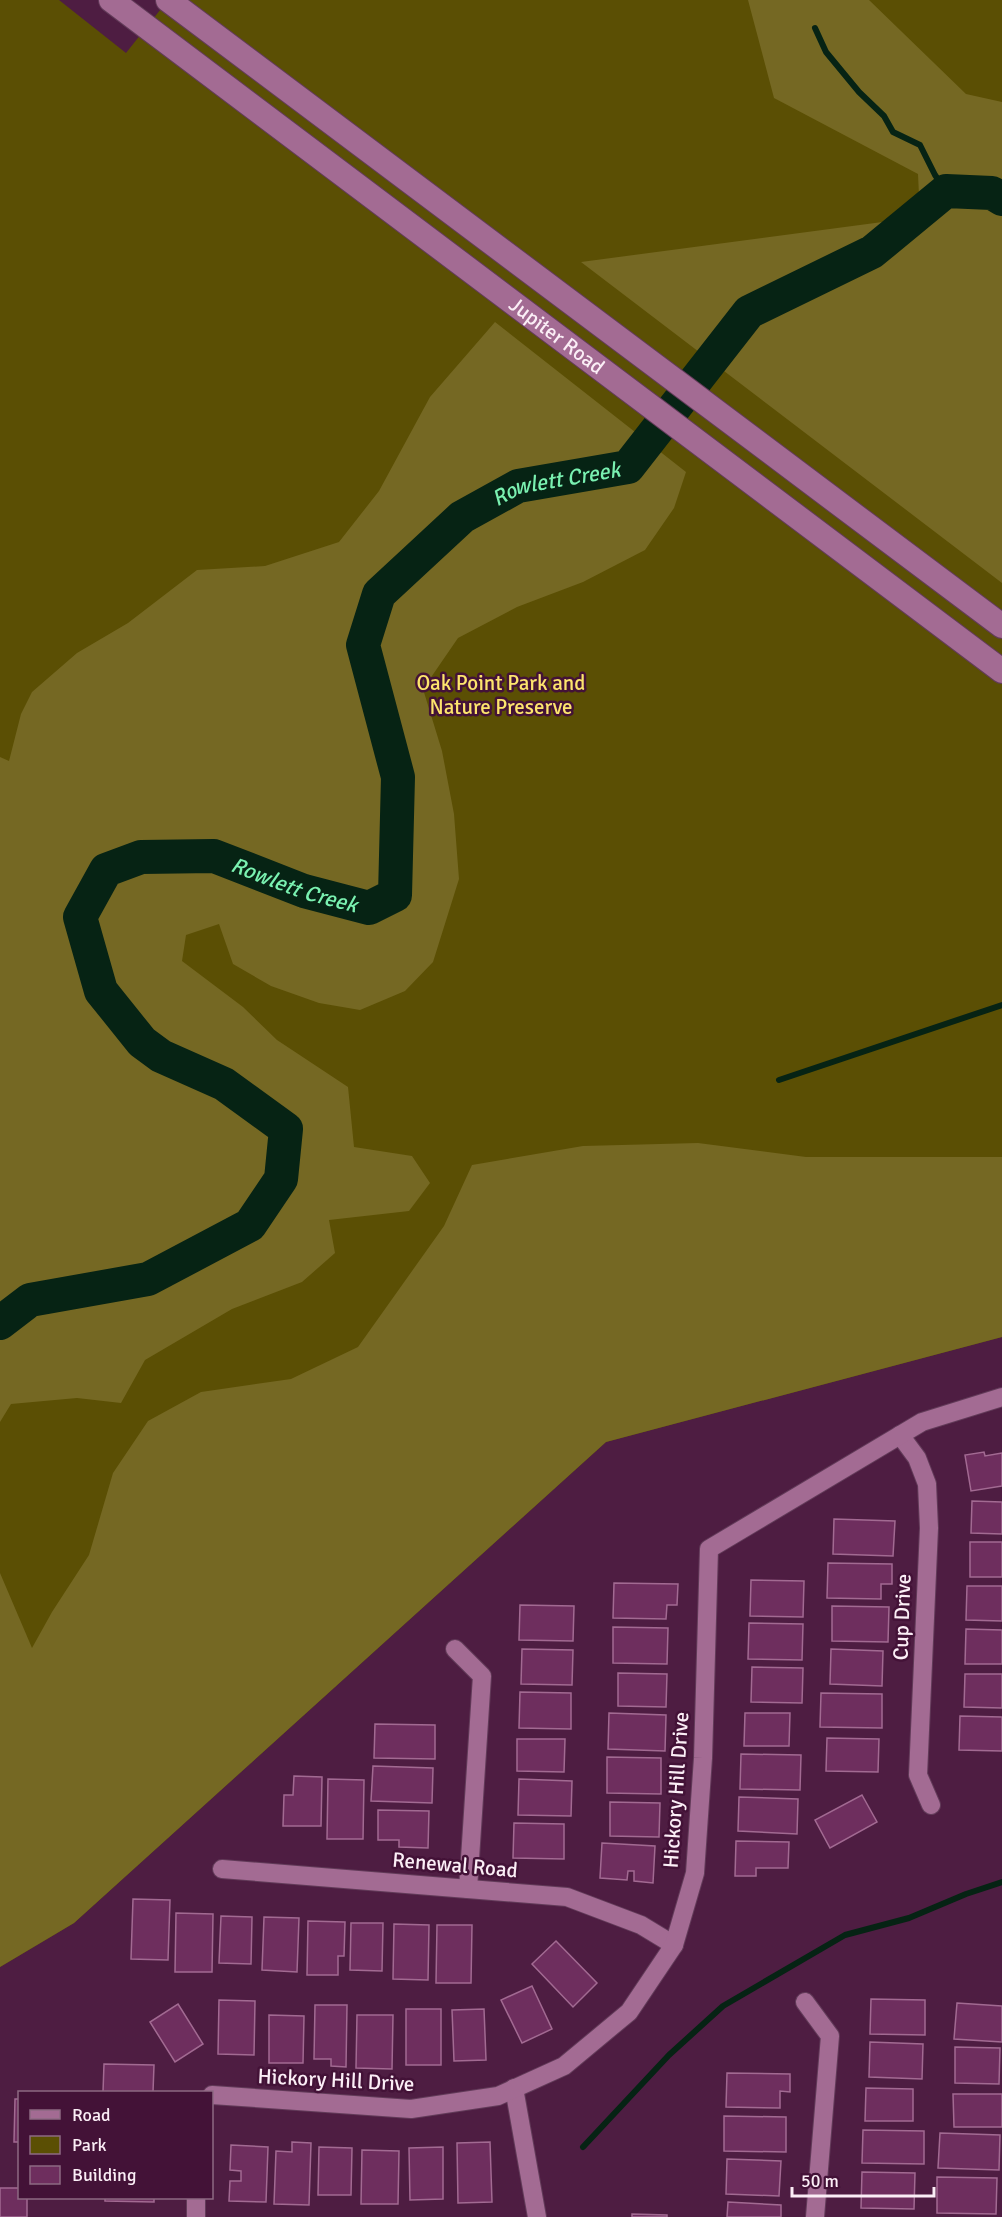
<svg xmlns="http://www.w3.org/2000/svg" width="1002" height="2217" font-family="Signika,sans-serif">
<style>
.green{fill:#5b4f04}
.forest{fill:#756823}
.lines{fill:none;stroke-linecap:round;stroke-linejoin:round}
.stream{stroke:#062314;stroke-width:6}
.river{stroke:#062314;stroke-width:34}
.building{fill:#6e2e5e;stroke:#a26a92;stroke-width:1.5}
.minor-casing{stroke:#623b59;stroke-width:20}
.secondary-casing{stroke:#623b59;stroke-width:26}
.minor{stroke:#a36b93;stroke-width:18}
.secondary{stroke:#a36b93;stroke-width:24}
.labels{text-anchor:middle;stroke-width:5;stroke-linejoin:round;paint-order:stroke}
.street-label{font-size:21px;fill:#fbeef6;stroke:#431237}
.park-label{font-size:21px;fill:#fde56d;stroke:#431237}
.water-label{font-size:22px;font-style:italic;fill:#7af1b1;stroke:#431237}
</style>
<rect width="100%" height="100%" fill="#4e1d42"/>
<!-- green -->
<polygon class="green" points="0,0 59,0 126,53 168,0 1002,0 1002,1337 606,1442 74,1923 0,1967"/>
<!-- forest -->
<g class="forest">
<polygon points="748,0 869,0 966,94 1002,102 1002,583 581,262 920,217 918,174 774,98"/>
<polygon points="495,322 686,472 674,508 645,550 583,582 517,607 458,638 423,689 442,751 454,814 459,879 433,962 405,991 360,1010 319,1003 271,986 233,964 219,924 186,935 182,961 243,1007 277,1040 348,1087 354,1147 412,1156 430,1183 409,1211 329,1220 335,1253 302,1282 232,1309 145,1360 121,1403 77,1398 11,1404 0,1422 0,757 9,761 21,714 32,692 77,653 128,623 197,570 265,566 339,542 379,491 430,397"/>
<polygon points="698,1143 806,1157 1002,1157 1002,1337 606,1442 74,1923 0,1967 0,1573 32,1648 52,1612 89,1555 113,1473 148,1421 201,1392 291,1379 358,1347 444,1226 472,1165 583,1146"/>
</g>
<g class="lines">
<!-- stream -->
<g class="stream">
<polyline points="815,28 826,52 859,92 884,116 893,132 920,145 935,175 946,191"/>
<polyline points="779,1080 1002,1005"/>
<polyline points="583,2147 669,2055 723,2006 845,1935 909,1918 966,1894 1002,1882"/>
</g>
<!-- river -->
<path class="river" id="s1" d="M 0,1323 L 30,1300 L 148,1279 L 250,1225 L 281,1179 L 286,1129 L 224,1084 L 161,1056 L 142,1042 L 101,991 L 80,917 L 106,870 L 141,857 L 214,856 L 304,891 L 369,908 L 395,895 L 398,777 L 363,645 L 379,594 L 462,517 L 518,486 L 628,467 L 749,312 L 872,252 L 946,191 L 992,193 L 1002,199"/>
</g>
<!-- building -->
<g class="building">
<polygon points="984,1452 985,1456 1002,1453 1002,1486 971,1491 965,1455"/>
<polygon points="972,1501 1002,1502 1002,1534 971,1533"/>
<polygon points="834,1519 895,1521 893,1556 833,1554"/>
<rect x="970" y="1542" width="32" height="35"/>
<polygon points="828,1563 892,1564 892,1584 881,1584 881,1599 827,1598"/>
<polygon points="751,1580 804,1581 803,1617 750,1616"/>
<polygon points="614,1583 678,1584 677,1605 667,1605 666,1619 613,1618"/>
<polygon points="967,1586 1002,1586 1002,1621 966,1620"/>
<polygon points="520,1605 574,1606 573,1641 519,1640"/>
<polygon points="832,1606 889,1607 888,1642 832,1641"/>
<polygon points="749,1623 803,1624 802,1660 748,1659"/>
<polygon points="613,1627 668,1628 667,1664 613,1663"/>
<polygon points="966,1629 1002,1630 1002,1664 965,1664"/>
<polygon points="522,1649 573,1650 572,1685 521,1684"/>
<polygon points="831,1649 883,1651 882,1686 830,1684"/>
<polygon points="752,1667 803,1668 802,1703 751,1702"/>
<polygon points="618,1673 667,1674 666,1707 618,1706"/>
<polygon points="965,1674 1002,1674 1002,1708 964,1707"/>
<polygon points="520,1692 571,1693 571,1729 519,1728"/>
<polygon points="821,1693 882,1694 882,1728 820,1727"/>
<polygon points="609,1713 666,1715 665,1751 608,1749"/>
<polygon points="745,1713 790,1713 789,1746 744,1746"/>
<polygon points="960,1716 1002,1717 1002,1751 959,1750"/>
<polygon points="375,1724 435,1725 435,1759 374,1758"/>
<polygon points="827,1738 879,1739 878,1772 826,1771"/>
<polygon points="517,1739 565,1739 564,1772 517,1771"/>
<polygon points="741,1754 801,1755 800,1790 740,1789"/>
<polygon points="607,1757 661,1758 661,1794 607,1793"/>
<polygon points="373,1766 433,1768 432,1803 371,1801"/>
<polygon points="294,1776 322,1777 321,1826 283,1826 284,1795 293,1795"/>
<polygon points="328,1779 364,1780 363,1839 327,1839"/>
<polygon points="519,1779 572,1781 571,1816 518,1815"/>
<polygon points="862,1795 877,1822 830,1848 815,1820"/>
<polygon points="739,1797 798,1799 797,1834 738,1831"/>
<polygon points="610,1802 660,1803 659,1837 610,1836"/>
<polygon points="378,1810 429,1811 428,1848 399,1847 399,1840 378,1840"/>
<polygon points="514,1823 564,1824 564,1859 513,1858"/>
<polygon points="736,1841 789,1842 788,1868 756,1868 756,1876 735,1876"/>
<polygon points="602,1843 655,1846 653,1883 634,1881 634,1871 628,1871 627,1880 600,1878"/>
<polygon points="133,1899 170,1900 168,1960 131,1959"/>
<polygon points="176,1913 213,1914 212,1972 175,1972"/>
<polygon points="221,1916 252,1917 251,1964 219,1963"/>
<polygon points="264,1917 299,1918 297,1972 262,1970"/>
<polygon points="308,1921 345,1922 344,1956 338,1956 338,1975 307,1975"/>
<polygon points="351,1923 383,1923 382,1971 350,1970"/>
<polygon points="394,1924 429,1925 428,1980 393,1979"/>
<polygon points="437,1925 472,1925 471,1983 436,1983"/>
<polygon points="556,1941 597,1983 573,2007 532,1964"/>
<polygon points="532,1986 552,2029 522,2043 501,2000"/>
<polygon points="871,1999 925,2000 925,2035 870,2034"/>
<polygon points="219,2000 255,2001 254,2055 218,2054"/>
<polygon points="957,2003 1002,2006 1002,2042 954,2039"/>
<polygon points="178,2004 203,2044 175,2062 150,2022"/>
<polygon points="315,2005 347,2005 346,2067 331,2066 331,2059 314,2059"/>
<rect x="406" y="2009" width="35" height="56"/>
<polygon points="484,2009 486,2060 454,2061 452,2010"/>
<polygon points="269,2015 304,2016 303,2063 269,2063"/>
<polygon points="357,2015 393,2015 392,2069 356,2068"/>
<polygon points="870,2042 923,2044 922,2079 869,2077"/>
<polygon points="955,2047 1000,2048 999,2084 955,2083"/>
<polygon points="104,2064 154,2065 153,2092 103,2092"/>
<polygon points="727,2073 790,2074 790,2092 780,2091 780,2108 726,2107"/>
<polygon points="866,2088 913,2089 913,2121 865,2121"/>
<polygon points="953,2094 1002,2094 1002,2127 954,2127"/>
<polygon points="15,2099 20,2099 20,2142 14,2142"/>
<polygon points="724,2116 786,2117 786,2152 724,2151"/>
<polygon points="863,2130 924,2131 924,2164 862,2163"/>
<polygon points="940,2133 1000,2135 999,2170 938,2168"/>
<polygon points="292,2142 311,2143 309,2205 274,2204 276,2151 292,2152"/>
<polygon points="490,2142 492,2202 458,2203 457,2143"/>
<polygon points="231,2145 268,2147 266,2202 229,2201 230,2181 241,2181 241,2171 230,2170"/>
<polygon points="319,2147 352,2148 351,2195 318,2195"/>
<polygon points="443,2147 443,2199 410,2200 409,2148"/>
<polygon points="362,2150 399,2151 398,2204 361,2204"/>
<polygon points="727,2159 781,2161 779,2196 726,2194"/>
<polygon points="862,2172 915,2173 914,2209 861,2208"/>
<polygon points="937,2177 997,2178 996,2214 937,2213"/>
<polygon points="0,2188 20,2188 20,2198 27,2198 27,2217 0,2217"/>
<polygon points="105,2198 154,2198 154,2202 105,2201"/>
<polygon points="728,2202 781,2205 781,2217 727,2217"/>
<polygon points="632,2214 667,2215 667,2217 632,2217"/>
</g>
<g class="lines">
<defs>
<g id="minor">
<polyline points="900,1435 917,1458 927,1484 929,1528 918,1775 931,1805"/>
<polyline points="455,1649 482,1676 468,1889"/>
<polyline points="222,1869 567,1897 641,1925 674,1945"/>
<polyline points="805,2002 830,2036 815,2217"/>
<polyline points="514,2088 537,2217"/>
<polyline points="212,2095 411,2109 498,2096 564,2066 629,2012 674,1945 695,1873 703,1758 709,1549 922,1422 1002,1397"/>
<polyline points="196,2217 196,2198"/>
</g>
<g id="secondary">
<path id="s2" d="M 111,0 L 1002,671"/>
<polyline points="168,0 1002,626"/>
</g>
</defs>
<!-- minor casing -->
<use href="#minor" class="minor-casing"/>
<!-- secondary casing -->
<use href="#secondary" class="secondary-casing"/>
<!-- minor -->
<use href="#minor" class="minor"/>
<!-- secondary -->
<use href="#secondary" class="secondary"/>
</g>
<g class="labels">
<!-- street labels -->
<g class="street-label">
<text dy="7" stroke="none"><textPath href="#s2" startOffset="558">Jupiter Road</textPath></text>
<text transform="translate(902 1617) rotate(-88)" y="7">Cup Drive</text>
<text transform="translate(676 1790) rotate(-86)" y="7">Hickory Hill Drive</text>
<text transform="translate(455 1865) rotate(5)" y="7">Renewal Road</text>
<text transform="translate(336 2080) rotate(3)" y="7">Hickory Hill Drive</text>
</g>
<!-- park labels -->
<g class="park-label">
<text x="501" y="690">Oak Point Park and<tspan x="501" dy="24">Nature Preserve</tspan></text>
</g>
<!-- water labels -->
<g class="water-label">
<text dy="8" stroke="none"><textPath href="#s1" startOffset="1570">Rowlett Creek</textPath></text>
<text dy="8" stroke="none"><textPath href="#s1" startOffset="940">Rowlett Creek</textPath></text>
</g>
</g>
<!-- legend -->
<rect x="18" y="2091" width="195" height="108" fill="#431237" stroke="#8d6a83" stroke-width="1.5"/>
<rect x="30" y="2110" width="30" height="9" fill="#a36b93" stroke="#8d6a83" stroke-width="1.5"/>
<text x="72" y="2121" font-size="18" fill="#fbeef6">Road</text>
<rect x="30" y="2136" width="30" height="18" fill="#5b4f04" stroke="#8d6a83" stroke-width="1.5"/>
<text x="72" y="2151" font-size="18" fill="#fbeef6">Park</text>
<rect x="30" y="2166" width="30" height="18" fill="#6e2e5e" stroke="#8d6a83" stroke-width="1.5"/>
<text x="72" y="2181" font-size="18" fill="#fbeef6">Building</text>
<!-- scale -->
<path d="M792 2187v9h142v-9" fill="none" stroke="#fbeef6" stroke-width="3"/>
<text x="801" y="2187" font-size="18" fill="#fbeef6" stroke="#431237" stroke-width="4.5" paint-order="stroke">50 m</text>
</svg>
